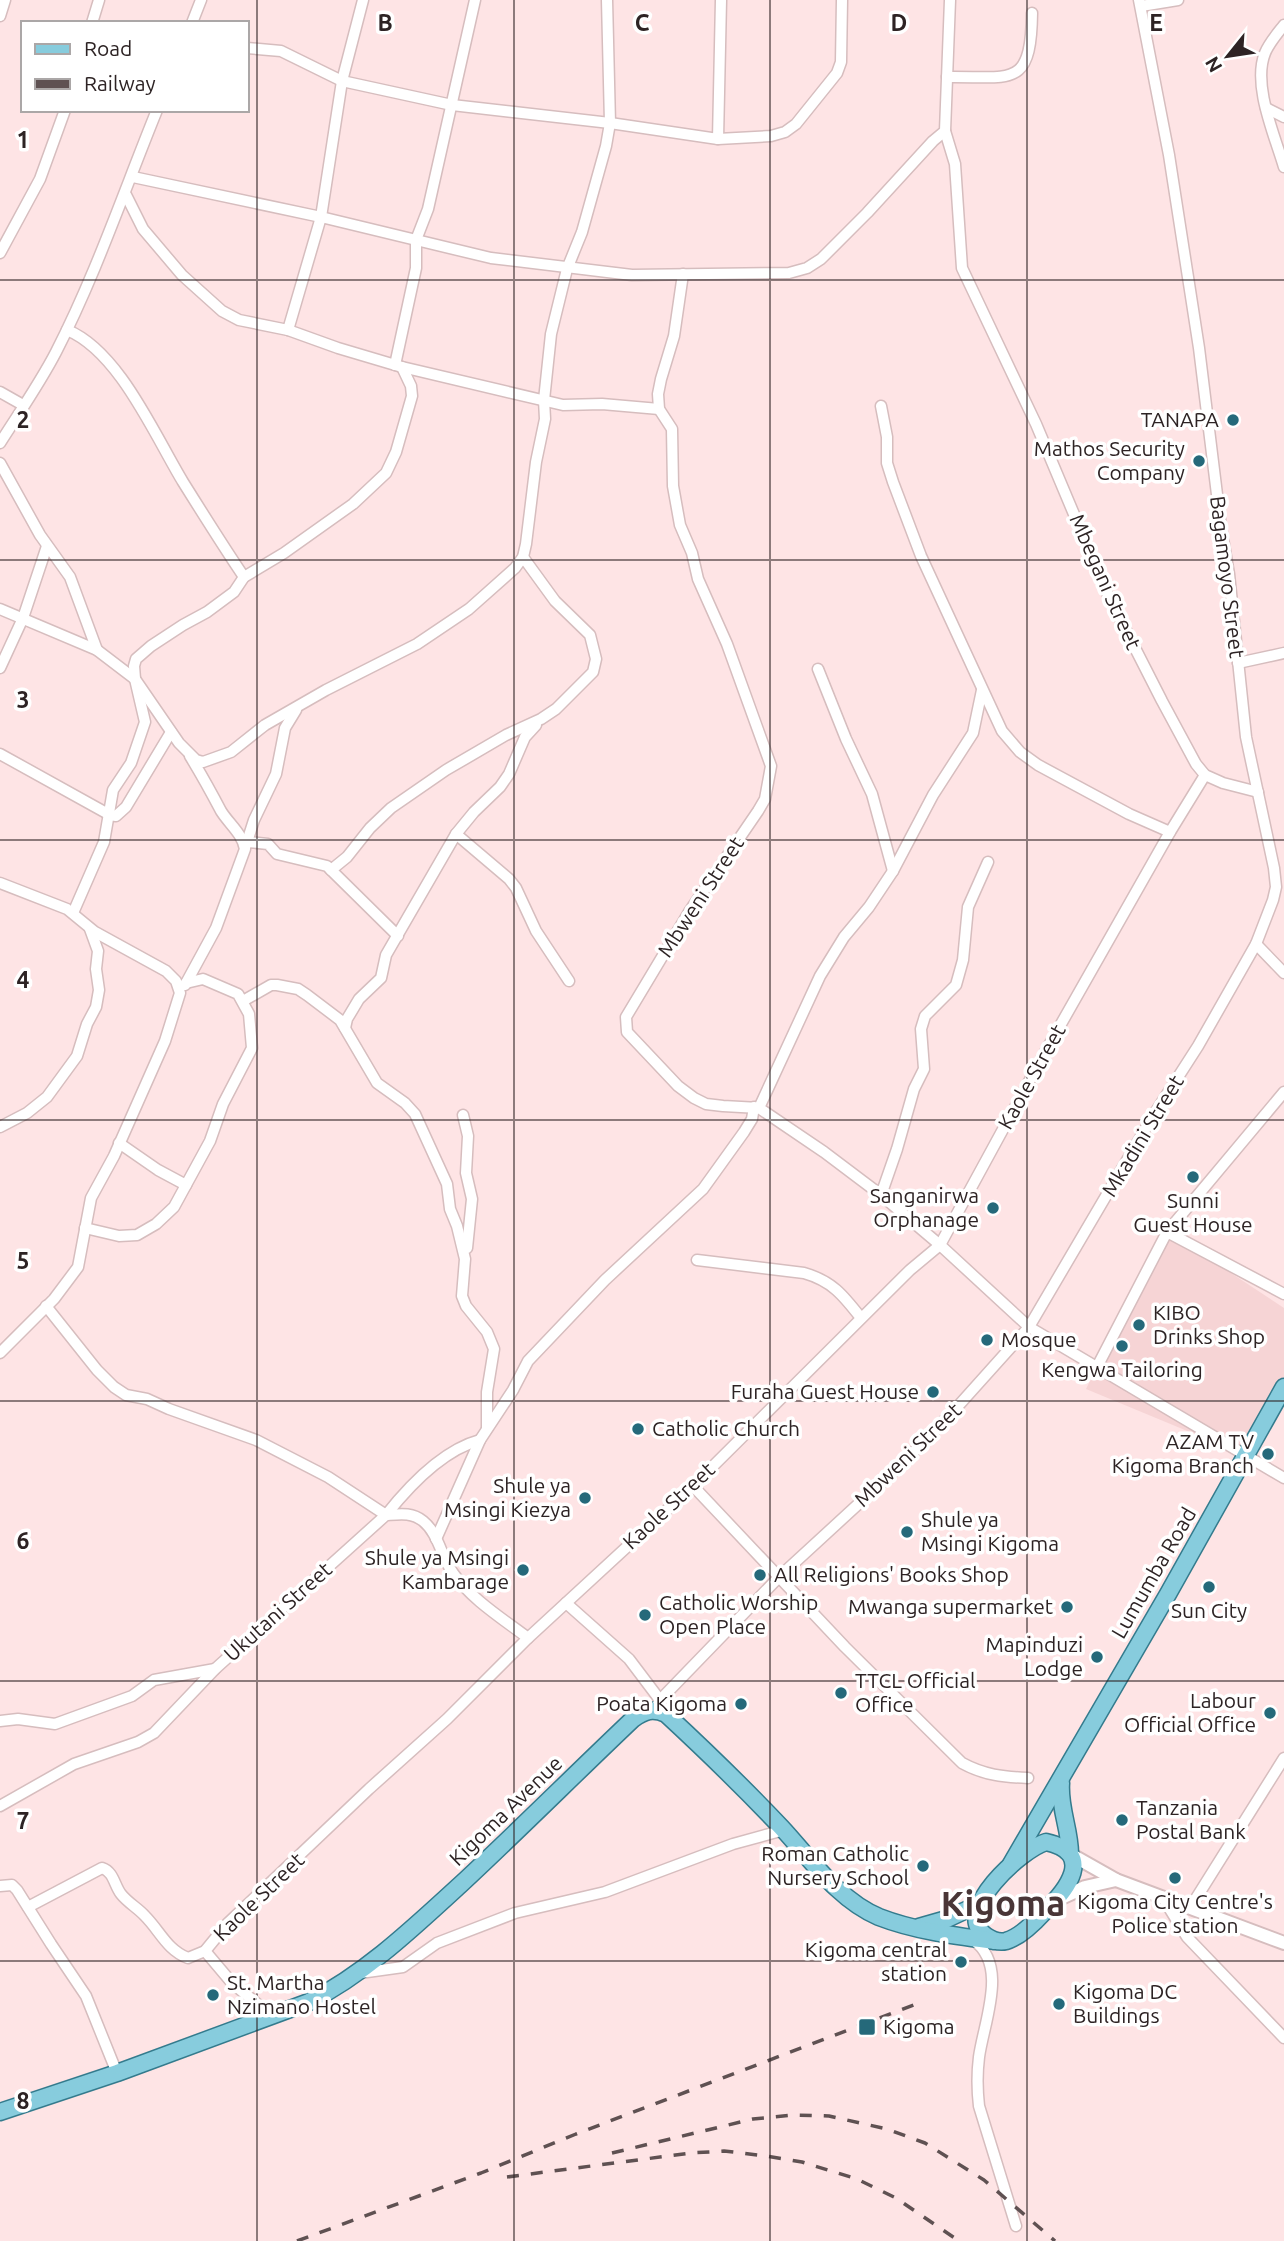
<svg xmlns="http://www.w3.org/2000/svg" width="1284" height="2241" font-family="Ubuntu,sans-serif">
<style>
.built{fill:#f6d4d5}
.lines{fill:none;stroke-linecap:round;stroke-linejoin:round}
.minor-casing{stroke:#d6bdbe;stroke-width:13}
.tertiary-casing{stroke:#d6bdbe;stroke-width:16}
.primary-casing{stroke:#347b8d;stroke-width:19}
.minor{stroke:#fff;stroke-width:10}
.tertiary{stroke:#fff;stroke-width:12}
.primary{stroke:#87ccdd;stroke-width:16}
.rail{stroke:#5f5152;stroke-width:3.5;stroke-dasharray:12 12;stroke-linecap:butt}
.grid{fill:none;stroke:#2d2324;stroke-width:2;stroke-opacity:0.55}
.poi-dot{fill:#25697a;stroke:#fff;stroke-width:2.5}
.labels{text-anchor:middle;stroke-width:7;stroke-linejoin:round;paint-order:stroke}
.poi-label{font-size:21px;fill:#2d2324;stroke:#fff;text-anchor:end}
.street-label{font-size:21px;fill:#2d2324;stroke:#fff}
.town-label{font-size:35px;font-weight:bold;fill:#493637;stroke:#fff}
.grid-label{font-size:23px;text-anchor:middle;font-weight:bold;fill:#2d2324;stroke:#fff;stroke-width:7;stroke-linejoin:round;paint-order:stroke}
</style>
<rect width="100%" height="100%" fill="#fee4e5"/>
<!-- built -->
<polygon class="built" points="1164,1229 1284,1308 1284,1387 1250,1457 1086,1389"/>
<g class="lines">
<defs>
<g id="minor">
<polyline points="1141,6 1178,0"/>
<polyline points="0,16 5,0"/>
<polyline points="92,23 99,0"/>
<polyline points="192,23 201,0"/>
<path d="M 1284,25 C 1277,34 1269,43 1265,53 C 1252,85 1275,136 1284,167"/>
<polyline points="247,48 281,51 342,81 452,105 610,123 718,139 771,136 785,132 796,124 837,73 841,62 842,0"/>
<path d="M 947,77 C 1011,76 1031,90 1032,13"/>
<polyline points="1266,108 1284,117"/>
<polyline points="945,131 955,164 962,268 1036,424 1108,595 1162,701 1196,764 1205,775 1223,783 1258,792"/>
<polyline points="718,139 721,0"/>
<polyline points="133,177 321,217 491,258 632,275 789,273 807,268 821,259 867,213 933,141 945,131 950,0"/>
<polyline points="126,195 143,229 182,275 222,311 239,320 288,330 338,348 402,367 563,405 602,404 659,409"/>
<polyline points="0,253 40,179 65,110"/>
<polyline points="683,274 674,336 661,379 658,394 659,409 672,429 673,486 680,525 692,553 698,579 727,644 771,766 765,799 758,811 689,912 626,1017 627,1032 678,1086 694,1098 706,1104 723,1106 759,1108 824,1152 881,1195 940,1245 1029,1327 1284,1478"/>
<path d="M 67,330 C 119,351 155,436 183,482 C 203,514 223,546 244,577"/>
<polyline points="288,330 321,217 342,81 363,0"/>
<polyline points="395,365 416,268 416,240 428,209 475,0"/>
<polyline points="0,392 23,405"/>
<polyline points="881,406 887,437 887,463 893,482 921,556 1002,731 1020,752 1038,765 1129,814 1170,832"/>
<path d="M 0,443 C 19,413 40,383 56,352 C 96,274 124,191 157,110"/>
<polyline points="0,463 40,535 70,577 97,650"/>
<polyline points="0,609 97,650 135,679 179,743 196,760 203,762 231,752 265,725 326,690 417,644 469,609 515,568 523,557 526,544 536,462 545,419 544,400 551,334 567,269 582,232 606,146 610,123 607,0"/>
<polyline points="1238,663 1284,653"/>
<polyline points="0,668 23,618 47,546"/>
<polyline points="818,669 846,739 872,794 893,871"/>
<polyline points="0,754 110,815 116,816 126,807 171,732"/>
<polyline points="456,834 509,879 516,888 536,931 569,981"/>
<polyline points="248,842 268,844 277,854 327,866 398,936"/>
<polyline points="246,845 254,820 276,774 285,728 296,710"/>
<polyline points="331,870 347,857 370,828 391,808 446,770 506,735 541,719 556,709 593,672 596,659 590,635 555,601 523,557"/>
<polyline points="0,883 67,909 95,932 166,971 176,981 180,993 165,1041 114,1156 91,1198 78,1267 54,1299 0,1353"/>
<polyline points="73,913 104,842 113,790 131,763 145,722 135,679 134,666 136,659 151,646 183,625 207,612 234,592 244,577 284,553 353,504 386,473 396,452 412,396 411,386 402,367"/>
<polyline points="1256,944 1284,973"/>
<path d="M 185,985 L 216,928 L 245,849 C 242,833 229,824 221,811 C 211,792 201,774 190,756"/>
<polyline points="243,1001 271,985 277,985 298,989 307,995 340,1020 377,1083 405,1103 415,1114 447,1184 450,1209 457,1226 465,1259 462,1296 466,1306 487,1332 494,1349 487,1392 487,1428"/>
<polyline points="345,1028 347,1019 359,999 381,978 386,955 456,834 474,812 500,787 509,774 525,737 536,725"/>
<polyline points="759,1108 820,976 844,937 869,907 893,871 933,795 973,733 982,690"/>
<polyline points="463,1115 468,1136 466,1173 472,1199 467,1248"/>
<polyline points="0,1127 27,1113 47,1097 77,1056 87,1024 96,1007 99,990 96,969 98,951 90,929"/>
<polyline points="119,1143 158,1170 186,1185"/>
<polyline points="881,1195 897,1149 914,1089 924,1069 921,1029 925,1016 956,985 963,960 968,907 988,862"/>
<polyline points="85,1228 119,1236 137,1235 156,1224 174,1207 210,1141 223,1104 252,1048 249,1014 238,994 203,979 186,983"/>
<polyline points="1167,1232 1284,1294"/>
<path d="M 697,1260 L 804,1273 C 832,1281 843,1295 861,1318"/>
<path d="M 46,1306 L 97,1370 L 114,1387 L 126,1395 L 147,1399 L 169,1409 L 256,1440 L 328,1477 L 386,1515 C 409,1486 443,1450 480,1440"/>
<polyline points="1097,1367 1167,1232 1284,1092"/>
<path d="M 693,1486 L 845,1647 L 962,1763 C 984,1775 1003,1777 1028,1778"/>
<polyline points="436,1539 480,1440 513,1390 528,1361 605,1280 703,1189 744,1132 752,1119 754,1107"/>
<polyline points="566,1603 629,1659 660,1700"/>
<polyline points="655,1710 660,1700 779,1577 903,1463 959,1405 1029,1327 1153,1116 1198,1046 1256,944 1273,900 1276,887 1274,868 1246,737 1229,574 1221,527 1199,348 1169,155 1139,0"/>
<polyline points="0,1721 18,1719 55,1724 132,1696 154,1680 215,1669"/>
<path d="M 0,1806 L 74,1764 L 138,1742 L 154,1733 L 215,1669 L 386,1515 C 400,1514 412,1512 423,1521 C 439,1534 441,1557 453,1573 C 471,1599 503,1619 528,1638"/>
<polyline points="0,1886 12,1885 17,1890 51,1944 86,1996 117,2073"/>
<polyline points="1163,1898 1187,1937 1284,2038"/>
<path d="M 28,1907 L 102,1868 C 114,1872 114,1885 121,1894 C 128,1903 138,1908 145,1916 C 160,1931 167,1950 188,1958 L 205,1951 L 228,1923 L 369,1789 L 447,1719 L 528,1638 L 693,1486 L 910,1270 L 940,1245 L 1044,1054 L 1170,832 L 1205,775"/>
<polyline points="1190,1908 1284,1758"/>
<path d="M 973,1940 C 1009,1965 984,2021 979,2057 C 977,2073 977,2089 979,2106 L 1016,2226"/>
<polyline points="205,1951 232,1983 271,2015"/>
<polyline points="360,1973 403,1967 437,1943 515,1913 605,1892 733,1844 784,1830"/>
</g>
<g id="tertiary">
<polyline points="1070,1854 1116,1880 1284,1943"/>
<polyline points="1057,1900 1085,1887 1116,1880"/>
</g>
<g id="primary">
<path d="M 1061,1783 C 1059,1808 1070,1829 1070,1854"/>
<path d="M 1046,1842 C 1096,1853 1067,1890 1044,1912 C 1034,1923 1020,1937 1006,1941 C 998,1943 992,1940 986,1936 C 951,1912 1022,1849 1046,1842 Z"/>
<polyline points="1011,1864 1168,1594 1284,1387"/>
<polyline points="919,1927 947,1919 979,1904"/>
<path d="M 0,2112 L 117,2073 L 309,2002 C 366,1973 413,1928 460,1885 C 518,1831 575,1774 633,1719 C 645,1711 652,1708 666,1714 C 706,1751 744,1788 781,1827 C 810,1858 838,1900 879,1917 C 915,1931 956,1936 994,1941"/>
</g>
</defs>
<!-- minor casing -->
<use href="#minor" class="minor-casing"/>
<!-- tertiary casing -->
<use href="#tertiary" class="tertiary-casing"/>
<!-- primary casing -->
<use href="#primary" class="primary-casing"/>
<!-- minor -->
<use href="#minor" class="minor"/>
<!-- tertiary -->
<use href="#tertiary" class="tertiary"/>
<!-- primary -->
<use href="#primary" class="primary"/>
<!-- rail -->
<g class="rail">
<polyline points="612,2153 753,2119 794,2115 829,2116 887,2129 925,2143 984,2180 1055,2241"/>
<polyline points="507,2177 691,2153 724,2151 766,2156 802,2162 857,2179 896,2198 959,2241"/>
<polyline points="297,2241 481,2173 576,2134 924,2001"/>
</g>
</g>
<!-- grid -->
<path class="grid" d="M 257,0 L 257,2241M 514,0 L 514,2241M 770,0 L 770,2241M 1027,0 L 1027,2241M 0,280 L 1284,280M 0,560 L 1284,560M 0,840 L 1284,840M 0,1120 L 1284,1120M 0,1401 L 1284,1401M 0,1681 L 1284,1681M 0,1961 L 1284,1961"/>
<!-- markers -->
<g class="poi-dot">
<circle cx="1233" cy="420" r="7"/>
<circle cx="1199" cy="461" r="7"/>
<circle cx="1193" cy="1177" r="7"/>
<circle cx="993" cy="1208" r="7"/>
<circle cx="1139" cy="1325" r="7"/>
<circle cx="987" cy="1340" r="7"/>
<circle cx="1122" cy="1346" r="7"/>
<circle cx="933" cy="1392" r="7"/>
<circle cx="638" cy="1429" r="7"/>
<circle cx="1268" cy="1454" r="7"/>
<circle cx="585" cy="1498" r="7"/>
<circle cx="907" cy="1532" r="7"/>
<circle cx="523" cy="1570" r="7"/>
<circle cx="760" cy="1575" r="7"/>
<circle cx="1209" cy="1587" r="7"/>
<circle cx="1067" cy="1607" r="7"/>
<circle cx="645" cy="1615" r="7"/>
<circle cx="1097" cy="1657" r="7"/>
<circle cx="841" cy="1693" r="7"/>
<circle cx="741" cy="1704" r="7"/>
<circle cx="1270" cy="1713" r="7"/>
<circle cx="1122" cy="1820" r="7"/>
<circle cx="923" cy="1866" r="7"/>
<circle cx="1175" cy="1878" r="7"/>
<circle cx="961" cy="1962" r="7"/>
<circle cx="213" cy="1995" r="7"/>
<circle cx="1059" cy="2004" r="7"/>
<rect x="858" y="2018" width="18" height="18" rx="3.5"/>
</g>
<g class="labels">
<!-- poi labels -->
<g class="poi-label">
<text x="1219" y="427">TANAPA</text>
<text x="1185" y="456">Mathos Security<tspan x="1185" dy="24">Company</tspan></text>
<text x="979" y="1203">Sanganirwa<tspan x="979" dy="24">Orphanage</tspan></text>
<text x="1193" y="1208" text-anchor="middle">Sunni<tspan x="1193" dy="24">Guest House</tspan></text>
<text x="1153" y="1320" text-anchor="start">KIBO<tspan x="1153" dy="24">Drinks Shop</tspan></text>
<text x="1001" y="1347" text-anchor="start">Mosque</text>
<text x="1122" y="1377" text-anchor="middle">Kengwa Tailoring</text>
<text x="919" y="1399">Furaha Guest House</text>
<text x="652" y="1436" text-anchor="start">Catholic Church</text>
<text x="1254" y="1449">AZAM TV<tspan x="1254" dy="24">Kigoma Branch</tspan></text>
<text x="571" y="1493">Shule ya<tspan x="571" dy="24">Msingi Kiezya</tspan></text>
<text x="921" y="1527" text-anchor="start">Shule ya<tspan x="921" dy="24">Msingi Kigoma</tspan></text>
<text x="509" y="1565">Shule ya Msingi<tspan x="509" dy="24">Kambarage</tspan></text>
<text x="774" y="1582" text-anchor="start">All Religions' Books Shop</text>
<text x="659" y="1610" text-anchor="start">Catholic Worship<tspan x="659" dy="24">Open Place</tspan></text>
<text x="1053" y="1614">Mwanga supermarket</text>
<text x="1209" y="1618" text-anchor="middle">Sun City</text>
<text x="1083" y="1652">Mapinduzi<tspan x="1083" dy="24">Lodge</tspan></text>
<text x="855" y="1688" text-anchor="start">TTCL Official<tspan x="855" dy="24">Office</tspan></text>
<text x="1256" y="1708">Labour<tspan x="1256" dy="24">Official Office</tspan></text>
<text x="727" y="1711">Poata Kigoma</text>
<text x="1136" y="1815" text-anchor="start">Tanzania<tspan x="1136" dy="24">Postal Bank</tspan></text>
<text x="909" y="1861">Roman Catholic<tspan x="909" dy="24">Nursery School</tspan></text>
<text x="1175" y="1909" text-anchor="middle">Kigoma City Centre's<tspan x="1175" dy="24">Police station</tspan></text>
<text x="947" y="1957">Kigoma central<tspan x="947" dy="24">station</tspan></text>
<text x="227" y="1990" text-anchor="start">St. Martha<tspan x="227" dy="24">Nzimano Hostel</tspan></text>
<text x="1073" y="1999" text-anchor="start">Kigoma DC<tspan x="1073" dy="24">Buildings</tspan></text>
<text x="883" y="2034" text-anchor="start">Kigoma</text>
</g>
<!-- street labels -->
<g class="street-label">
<text transform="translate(1227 577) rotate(83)" y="7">Bagamoyo Street</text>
<text transform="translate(1105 582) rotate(66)" y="7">Mbegani Street</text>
<text transform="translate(701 897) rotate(-57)" y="7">Mbweni Street</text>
<text transform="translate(1032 1077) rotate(-61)" y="7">Kaole Street</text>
<text transform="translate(1143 1136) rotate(-59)" y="7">Mkadini Street</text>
<text transform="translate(908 1455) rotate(-44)" y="7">Mbweni Street</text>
<text transform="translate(669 1506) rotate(-43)" y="7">Kaole Street</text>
<text transform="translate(1154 1573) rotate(-60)" y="7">Lumumba Road</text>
<text transform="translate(278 1612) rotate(-42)" y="7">Ukutani Street</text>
<text transform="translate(506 1811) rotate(-44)" y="7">Kigoma Avenue</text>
<text transform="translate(259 1897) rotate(-44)" y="7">Kaole Street</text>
</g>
<!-- town labels -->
<g class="town-label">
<text x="1003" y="1916">Kigoma</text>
</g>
</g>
<g class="grid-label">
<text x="385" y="31">B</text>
<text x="642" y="31">C</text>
<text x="899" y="31">D</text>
<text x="1156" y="31">E</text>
<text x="23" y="148">1</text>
<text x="23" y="428">2</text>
<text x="23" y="708">3</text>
<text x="23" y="988">4</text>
<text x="23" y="1269">5</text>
<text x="23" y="1549">6</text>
<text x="23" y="1829">7</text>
<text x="23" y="2109">8</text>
</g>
<!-- legend -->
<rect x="21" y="21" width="228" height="91" fill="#ffffff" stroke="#aba7a7" stroke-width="2"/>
<rect x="35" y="44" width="35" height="10" fill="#87ccdd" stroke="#aba7a7" stroke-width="2"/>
<text x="84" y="56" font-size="21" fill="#2d2324">Road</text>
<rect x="35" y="79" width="35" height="10" fill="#5f5152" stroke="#aba7a7" stroke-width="2"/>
<text x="84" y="91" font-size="21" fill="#2d2324">Railway</text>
<!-- north arrow -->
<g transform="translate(1228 56) rotate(240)" stroke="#ffffff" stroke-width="5" paint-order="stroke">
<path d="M0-5L12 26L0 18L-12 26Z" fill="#2d2324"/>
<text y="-10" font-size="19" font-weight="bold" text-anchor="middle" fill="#2d2324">N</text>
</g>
</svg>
